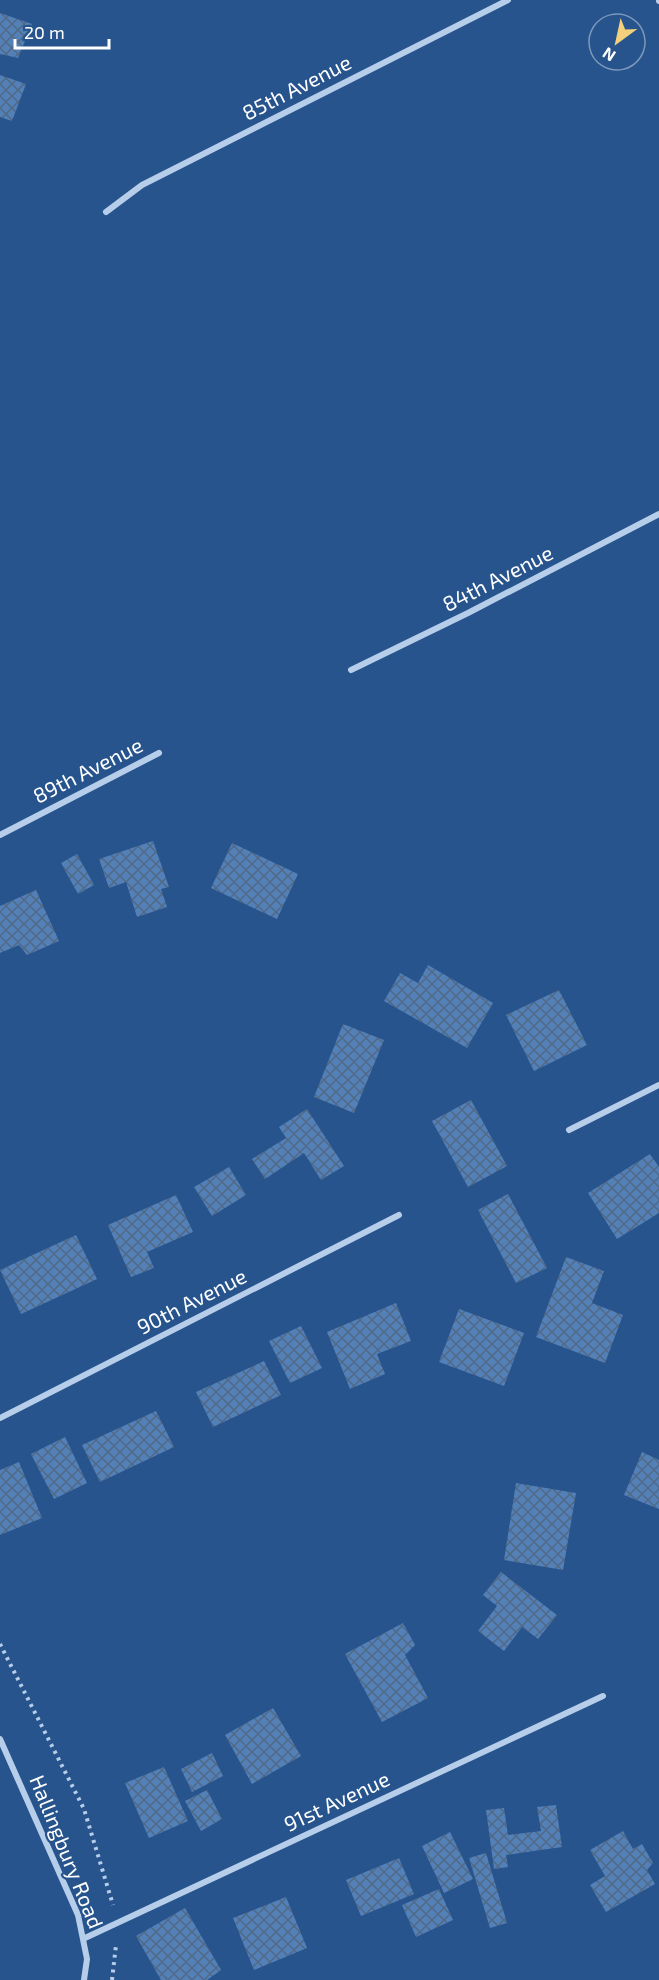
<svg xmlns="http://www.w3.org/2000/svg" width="659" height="1980" font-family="'Exo 2',sans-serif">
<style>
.building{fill:url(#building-cross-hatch)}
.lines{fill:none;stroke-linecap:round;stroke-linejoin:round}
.path{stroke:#b6ceea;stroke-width:4;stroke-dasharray:3 4.5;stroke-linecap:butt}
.street{stroke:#b6ceea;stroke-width:6}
.labels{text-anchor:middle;stroke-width:4.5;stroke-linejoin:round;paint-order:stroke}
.street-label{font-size:21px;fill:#fff;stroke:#27548d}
</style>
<defs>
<pattern id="building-cross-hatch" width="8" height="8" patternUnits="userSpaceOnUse" patternTransform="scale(1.5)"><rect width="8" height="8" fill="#5380b6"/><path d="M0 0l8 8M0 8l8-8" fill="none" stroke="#506986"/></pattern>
</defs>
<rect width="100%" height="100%" fill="#27548d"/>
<!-- building -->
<g class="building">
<polygon points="0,13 32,24 18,58 0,54"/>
<polygon points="0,75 26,84 12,121 0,117"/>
<polygon points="153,841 169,887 161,889 167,907 137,917 126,882 109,888 99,859"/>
<polygon points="232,843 298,874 277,919 211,888"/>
<polygon points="77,854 94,885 78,894 61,863"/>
<polygon points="36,890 59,941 27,955 19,945 0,953 0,906"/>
<polygon points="428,965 493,1003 467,1048 384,1001 400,973 418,983"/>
<polygon points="559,990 587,1045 534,1071 506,1015"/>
<polygon points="343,1024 384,1040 354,1113 314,1097"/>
<polygon points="471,1100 507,1166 468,1187 432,1121"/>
<polygon points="307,1109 344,1166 321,1180 304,1153 265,1179 252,1159 286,1138 279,1127"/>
<polygon points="650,1154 659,1167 659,1213 617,1239 588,1193"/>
<polygon points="229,1167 246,1195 212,1216 194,1187"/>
<polygon points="508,1194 547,1268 516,1283 478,1210"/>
<polygon points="176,1195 193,1232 147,1252 154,1268 131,1277 108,1225"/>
<polygon points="76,1235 97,1279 21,1314 0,1270"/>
<polygon points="566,1257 604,1271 592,1303 623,1315 605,1363 536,1337"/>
<polygon points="396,1303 411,1341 377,1354 385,1374 350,1389 327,1332"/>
<polygon points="459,1309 524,1333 504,1386 439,1362"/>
<polygon points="301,1326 322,1368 290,1383 269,1341"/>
<polygon points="264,1361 281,1395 213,1427 196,1392"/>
<polygon points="156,1411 174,1447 100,1482 82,1445"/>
<polygon points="65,1437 87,1483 54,1499 31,1454"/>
<polygon points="642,1452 659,1460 659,1509 624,1495"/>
<polygon points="19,1462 42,1518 0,1535 0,1470"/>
<polygon points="516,1483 576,1493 563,1570 504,1560"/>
<polygon points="501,1572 557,1615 538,1639 522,1627 504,1651 478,1631 497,1606 483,1595"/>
<polygon points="403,1623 415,1645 405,1655 428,1698 382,1722 345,1654"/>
<polygon points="273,1708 301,1756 252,1784 225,1735"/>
<polygon points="212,1753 223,1776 192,1792 181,1769"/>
<polygon points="164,1767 188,1821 149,1838 125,1783"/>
<polygon points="207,1790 222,1819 201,1831 185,1801"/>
<polygon points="556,1805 562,1847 506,1855 508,1867 494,1869 486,1810 504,1808 508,1835 541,1831 537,1807"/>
<polygon points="623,1831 633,1849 642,1844 653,1863 647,1870 655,1884 606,1912 590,1885 605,1876 590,1850"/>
<polygon points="450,1832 473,1879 444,1893 422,1846"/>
<polygon points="486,1853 507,1923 490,1928 469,1858"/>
<polygon points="399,1858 414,1894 361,1916 346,1880"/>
<polygon points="439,1889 453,1920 416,1937 402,1905"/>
<polygon points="286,1897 307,1948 254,1970 233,1918"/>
<polygon points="185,1908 221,1970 207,1980 161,1980 136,1936"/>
</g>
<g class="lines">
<!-- path -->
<g class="path">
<polyline points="0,1644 84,1809 113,1905"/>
<polyline points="112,1980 116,1945"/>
</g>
<!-- street -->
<g class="street">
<polyline points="659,0 659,1"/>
<polyline points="106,212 142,185 508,0"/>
<polyline points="351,670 468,613 659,514"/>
<polyline points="0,835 159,753"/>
<polyline points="569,1130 659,1085"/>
<polyline points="0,1418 399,1215"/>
<polyline points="0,1739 78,1915 87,1959 84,1980"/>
<polyline points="85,1938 603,1696"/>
</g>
</g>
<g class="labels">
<!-- street labels -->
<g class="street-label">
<text transform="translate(297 88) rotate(-27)" y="7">85th Avenue</text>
<text transform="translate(498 579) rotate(-27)" y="7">84th Avenue</text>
<text transform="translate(88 771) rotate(-27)" y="7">89th Avenue</text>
<text transform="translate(192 1302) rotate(-27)" y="7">90th Avenue</text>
<text transform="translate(337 1802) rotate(-25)" y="7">91st Avenue</text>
<text transform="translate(66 1852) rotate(68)" y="7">Hallingbury Road</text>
</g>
</g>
<!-- north arrow -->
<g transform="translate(617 42) rotate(213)"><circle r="28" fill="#27548d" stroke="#7d98bb" stroke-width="1.5"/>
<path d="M0-4.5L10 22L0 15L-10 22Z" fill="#f3d07b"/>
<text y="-9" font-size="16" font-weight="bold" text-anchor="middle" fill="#ffffff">N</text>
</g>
<!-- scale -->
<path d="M15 39v9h94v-9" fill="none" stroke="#ffffff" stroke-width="3"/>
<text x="24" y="39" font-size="18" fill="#ffffff" stroke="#27548d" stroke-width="4.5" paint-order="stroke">20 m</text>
</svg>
